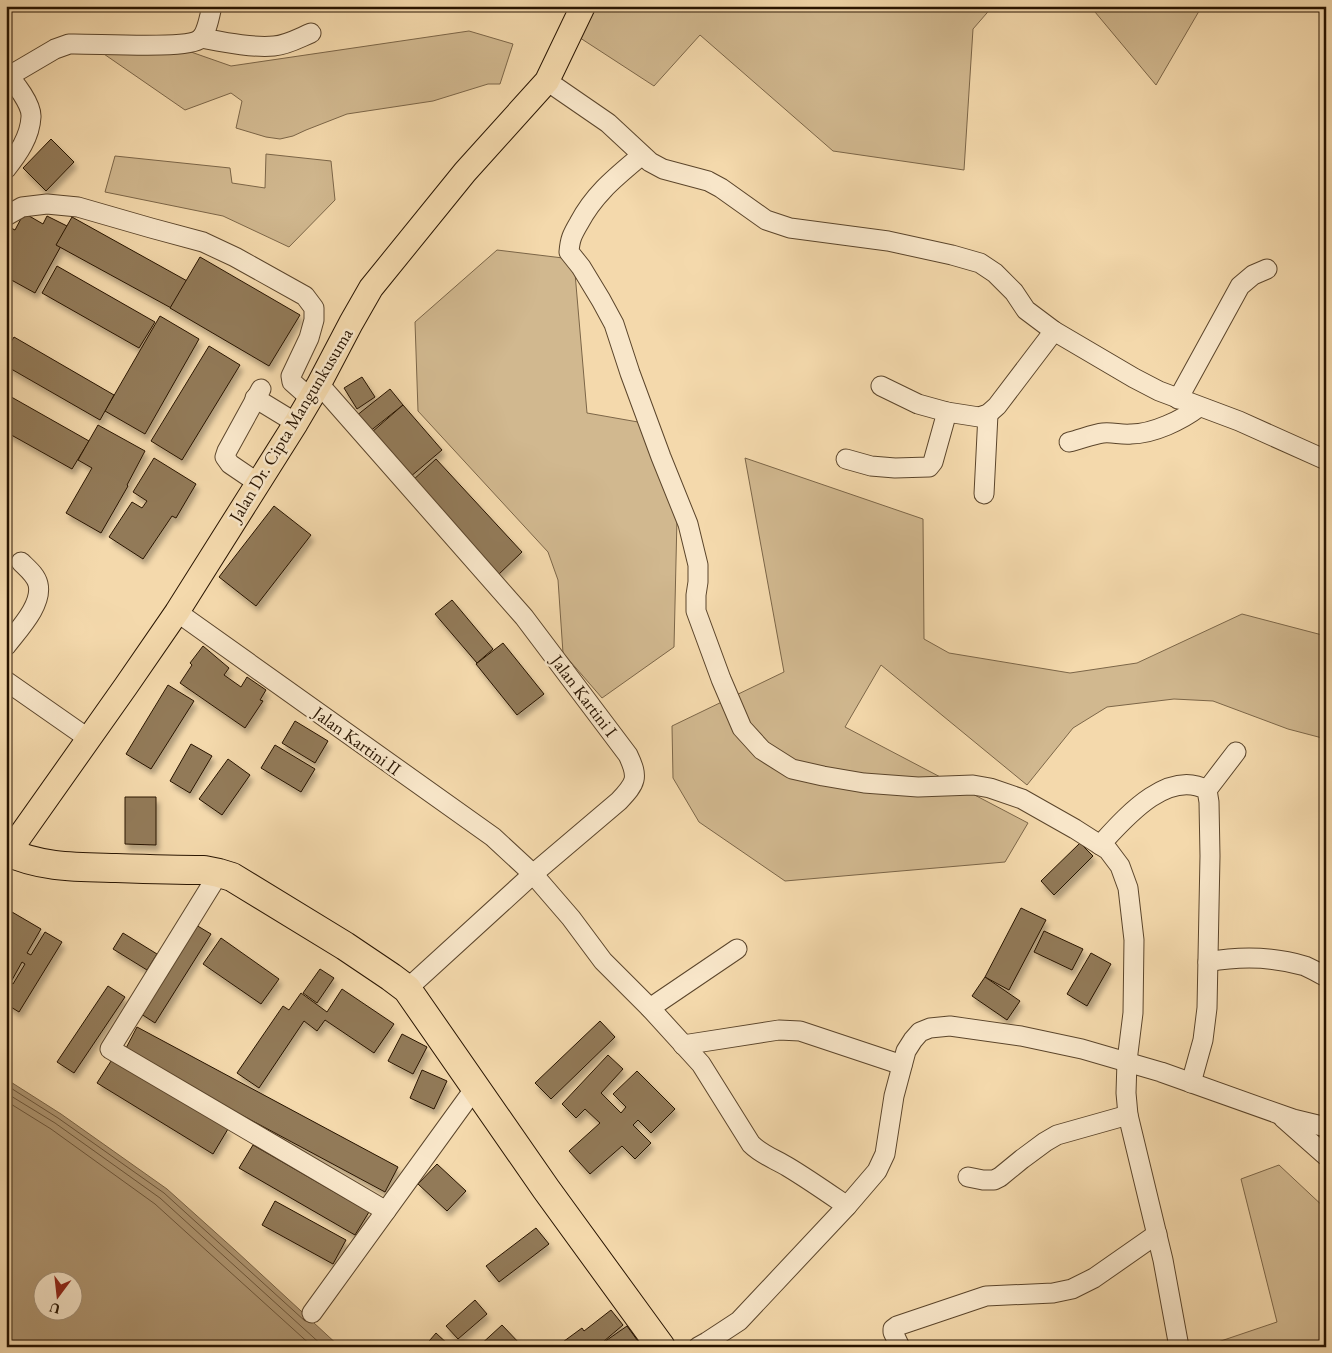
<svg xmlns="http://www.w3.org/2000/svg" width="1332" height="1353" font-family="'EB Garamond',serif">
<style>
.green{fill:#d1b88f;stroke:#7c6648}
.water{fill:#af9672;stroke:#796244;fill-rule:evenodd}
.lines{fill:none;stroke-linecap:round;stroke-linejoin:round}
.shore{stroke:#6c5539;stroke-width:1}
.building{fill:#927a59;stroke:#281400;filter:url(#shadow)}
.minor-casing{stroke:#5b452b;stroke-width:21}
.major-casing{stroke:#281400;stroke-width:26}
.highway-casing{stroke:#281400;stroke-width:30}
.minor{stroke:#f8e6c9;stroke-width:19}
.major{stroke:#f4d9ac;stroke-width:24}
.highway{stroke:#f4d9ac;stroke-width:28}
.labels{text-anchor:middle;stroke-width:5;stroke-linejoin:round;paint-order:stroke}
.street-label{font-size:18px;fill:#281400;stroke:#f8e6c9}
</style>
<defs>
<filter id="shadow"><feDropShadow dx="3" dy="5.5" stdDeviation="2.5" flood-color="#0004"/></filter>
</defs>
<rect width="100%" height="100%" fill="#f4d9ac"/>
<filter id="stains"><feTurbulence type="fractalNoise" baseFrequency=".004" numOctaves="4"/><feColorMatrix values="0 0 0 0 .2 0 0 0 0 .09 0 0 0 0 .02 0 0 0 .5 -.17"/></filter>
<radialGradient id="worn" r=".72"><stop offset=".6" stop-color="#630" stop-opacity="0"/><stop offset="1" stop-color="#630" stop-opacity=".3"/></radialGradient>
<!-- green -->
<g class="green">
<polygon points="583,6 993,6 973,29 964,170 833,151 700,35 654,86 571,32"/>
<polygon points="1090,6 1202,6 1156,85"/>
<polygon points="469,31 513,44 500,84 488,84 433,101 347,114 306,130 293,136 280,139 266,137 236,128 242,101 231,93 185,110 88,43 171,45 231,66"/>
<polygon points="266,154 331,161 335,200 289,247 223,216 105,192 115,156 230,168 232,183 265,188"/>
<polygon points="497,250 563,258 575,273 587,413 638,422 677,518 674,647 602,698 563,653 558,580 548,552 418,411 415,322"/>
<polygon points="745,458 923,519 924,639 949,653 1070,673 1137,663 1242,614 1326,636 1326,739 1288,729 1213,701 1174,699 1107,707 1073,728 1027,785 881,665 845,727 1028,823 1005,862 785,881 699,822 673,778 672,726 784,672"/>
<polygon points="1279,1165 1326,1209 1326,1347 1203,1347 1277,1322 1241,1179"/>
</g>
<!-- water -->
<path class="water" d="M 6,1079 L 61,1114 L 167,1189 L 235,1250 L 340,1347 L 6,1347 ZM 42,1280 L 72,1280 L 72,1310 L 42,1310 Z"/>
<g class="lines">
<!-- shore -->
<g class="shore">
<polyline points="6,1085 58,1118 164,1193 305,1321"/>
<polyline points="6,1093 55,1123 160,1198 324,1347"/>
<polyline points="6,1101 51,1129 155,1204 313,1347"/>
</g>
</g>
<!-- building -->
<g class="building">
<polygon points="51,139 74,162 46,191 23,168"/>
<polygon points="24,213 43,224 47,216 71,228 35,293 6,277 6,236 11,228 15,230"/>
<polygon points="72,217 189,282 173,309 56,245"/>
<polygon points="200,257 300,315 269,366 170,308"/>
<polygon points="57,266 155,322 139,348 42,293"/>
<polygon points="160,316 199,339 145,434 105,411"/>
<polygon points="14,337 114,395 100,420 6,366 6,350"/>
<polygon points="209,346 240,365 182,460 151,441"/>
<polygon points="362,377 375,397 357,409 344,388"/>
<polygon points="390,389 403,405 369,432 356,416"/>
<polygon points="6,394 89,441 72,469 6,432"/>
<polygon points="403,405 442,450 410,477 372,432"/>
<polygon points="98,425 145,451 127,485 128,486 101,533 66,513 92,468 78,460"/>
<polygon points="154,458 196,484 176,518 172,516 143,559 109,537 132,502 142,508 147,501 133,492"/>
<polygon points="436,459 522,552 498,575 412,481"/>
<polygon points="274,506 311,535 256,606 219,577"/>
<polygon points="452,600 493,649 477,663 435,614"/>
<polygon points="503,643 544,694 517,715 476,664"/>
<polygon points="203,646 229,668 224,675 241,687 247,677 266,690 260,700 263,701 245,728 180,683 192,665 190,663"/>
<polygon points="168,685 194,701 151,769 126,754"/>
<polygon points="295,721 328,741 315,763 282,743"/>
<polygon points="191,744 212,756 190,793 170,781"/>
<polygon points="275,745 315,769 301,792 261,768"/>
<polygon points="228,759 250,775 222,815 199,799"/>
<polygon points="125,797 156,797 156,845 125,844"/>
<polygon points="1080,843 1093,856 1054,895 1041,881"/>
<polygon points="1021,908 1046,920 1009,990 985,977"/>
<polygon points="12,912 41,929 27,953 31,955 45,932 62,942 19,1012 6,1004 6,980 13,984 25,964 22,962 12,980 6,977 6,922"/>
<polygon points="191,922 211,934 155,1023 135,1010"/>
<polygon points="1044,931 1083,949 1072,970 1034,952"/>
<polygon points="123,933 157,954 147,970 113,949"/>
<polygon points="221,938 279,979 261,1004 203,964"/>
<polygon points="1091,953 1111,964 1087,1006 1067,994"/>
<polygon points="320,969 334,978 317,1003 303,993"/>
<polygon points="985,977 1020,1001 1007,1020 972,996"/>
<polygon points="108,986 125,997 74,1073 57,1062"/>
<polygon points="342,989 394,1024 374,1053 325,1020 317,1031 304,1021 259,1088 237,1073 283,1006 289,1010 301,993 327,1012"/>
<polygon points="600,1021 615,1037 551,1099 535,1083"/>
<polygon points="137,1027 398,1167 385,1192 124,1052"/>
<polygon points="402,1034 427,1047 413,1074 388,1061"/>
<polygon points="608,1055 623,1069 601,1093 621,1113 626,1107 613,1094 637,1071 675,1109 651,1133 638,1120 633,1125 651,1143 635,1159 622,1146 590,1174 569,1151 600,1123 585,1109 576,1118 562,1104"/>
<polygon points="113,1058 228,1129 213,1154 97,1083"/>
<polygon points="422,1070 447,1081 434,1109 410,1098"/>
<polygon points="253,1145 369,1212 355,1235 239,1168"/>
<polygon points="437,1164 466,1191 447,1211 418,1184"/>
<polygon points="275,1201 346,1240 333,1264 262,1225"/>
<polygon points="536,1228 549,1244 499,1282 486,1266"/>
<polygon points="475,1300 487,1314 458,1339 446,1326"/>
<polygon points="611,1310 623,1325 597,1347 586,1347 585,1346 584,1347 556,1347 582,1328 584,1331"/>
<polygon points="502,1325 521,1345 519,1347 478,1347"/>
<polygon points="627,1326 640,1344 636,1347 597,1347"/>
<polygon points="436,1333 451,1347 424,1347"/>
</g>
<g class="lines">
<defs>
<g id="minor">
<path d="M 201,38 C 223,42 252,48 274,46 C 287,45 299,38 311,33"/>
<path d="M 6,74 C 15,82 32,105 31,117 C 30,137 18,154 6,169"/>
<path d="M 9,76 L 55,49 L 69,44 C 92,43 187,50 200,39 C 207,33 210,14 212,6"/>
<polyline points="547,81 608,123 650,162 663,169 708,181 721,188 766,220 790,228 888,241 952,255 980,263 995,273 1014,292 1026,310 1054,331 1134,378 1159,391 1239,421 1326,460"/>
<path d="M 642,155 C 616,177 595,193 579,223 C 572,235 570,239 569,252 L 581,267 L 601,300 L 614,324 L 630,373 L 661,457 L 688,524 L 698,565 L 698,582 L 696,595 L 696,611 L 721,679 L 742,728 L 762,750 L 792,769 L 823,776 L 864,783 L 918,787 L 973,785 L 990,788 L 1022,799 L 1075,829 L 1108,850 L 1120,866 L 1128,888 L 1134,940 L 1133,1013 L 1127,1061 L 1126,1093 L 1128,1115 L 1163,1260 L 1179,1347"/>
<polyline points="6,216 22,207 47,204 78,207 151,228 203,242 235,257 305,296 314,308 314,320 309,338 291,376 292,382 310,398"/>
<path d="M 319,384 L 524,617 L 628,755 C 639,778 636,783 619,801 L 533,874 L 407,989"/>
<polyline points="881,386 918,404 947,412 979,417 988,414 997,406 1054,331"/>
<polyline points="255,398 296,423"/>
<polyline points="1178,399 1240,286 1253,275 1267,269"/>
<path d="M 1069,442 C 1079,440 1093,434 1103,433 C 1113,432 1121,435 1131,434 C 1153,434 1182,420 1199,407"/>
<polyline points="846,459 871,466 895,468 929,467 933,462 947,412"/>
<polyline points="258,483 230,464 225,457 227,451 261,389"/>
<polyline points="984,494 988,414"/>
<path d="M 177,612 L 493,837 L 533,874 L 571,918 L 603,961 L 650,1008 L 701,1064 L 751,1144 C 762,1155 775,1159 788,1167 C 808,1179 828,1193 847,1206"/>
<path d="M 6,646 C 18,630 43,605 38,584 C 36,575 27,568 21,562"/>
<polyline points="6,681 89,739"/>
<polyline points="1207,790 1236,752"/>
<path d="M 1100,845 C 1124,819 1167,768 1207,790 L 1209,802 L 1210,856 L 1207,1008 L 1203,1040 L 1191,1083"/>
<polyline points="219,873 110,1049 386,1211"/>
<path d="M 1208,962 C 1240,956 1274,957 1305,966 C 1312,969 1319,973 1326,977"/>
<polyline points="650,1008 737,949"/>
<polyline points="683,1045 779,1030 800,1031 902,1065"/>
<polyline points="1283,1118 1326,1156"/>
<polyline points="968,1177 983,1180 994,1180 1000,1177 1022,1159 1045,1142 1057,1135 1128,1115"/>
<polyline points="312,1313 475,1088"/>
<polyline points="698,1347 707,1342 739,1321 847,1206 877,1171 885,1154 894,1096 906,1051 913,1040 920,1032 930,1028 950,1026 1021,1036 1082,1049 1161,1072 1293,1119 1326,1127"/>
<polyline points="900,1347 893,1332 893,1329 897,1326 986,1296 1053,1293 1072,1289 1094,1278 1157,1234"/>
</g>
<polyline id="major" points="8,853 126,686 177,612 296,423 319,384 351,323 371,288 465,172 547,81 583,6"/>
<path id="highway" d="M 6,851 C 40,868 79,867 116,868 C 145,869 175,870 204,870 L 219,873 L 232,877 L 345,946 L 391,977 L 407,989 L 546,1189 L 661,1347"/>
</defs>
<!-- minor casing -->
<use href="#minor" class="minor-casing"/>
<!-- major casing -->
<use href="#major" class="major-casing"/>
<!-- highway casing -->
<use href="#highway" class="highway-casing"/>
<!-- minor -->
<use href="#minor" class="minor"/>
<!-- major -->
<use href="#major" class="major"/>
<!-- highway -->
<use href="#highway" class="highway"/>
</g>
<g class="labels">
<!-- street labels -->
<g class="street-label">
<text transform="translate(291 425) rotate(-59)" y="6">Jalan Dr. Cipta Mangunkusuma</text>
<text transform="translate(584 696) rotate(53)" y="6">Jalan Kartini I</text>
<text transform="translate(357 741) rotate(36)" y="6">Jalan Kartini II</text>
</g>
</g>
<!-- margin -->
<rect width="1332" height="1353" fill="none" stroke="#f4d9ac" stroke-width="25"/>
<rect x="8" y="8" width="1317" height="1338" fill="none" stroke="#281400" stroke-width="2.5"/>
<rect x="12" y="12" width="1307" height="1328" fill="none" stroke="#281400"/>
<!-- north arrow -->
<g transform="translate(58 1296) rotate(195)"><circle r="24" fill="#f8e6c9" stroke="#a59279"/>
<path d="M0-4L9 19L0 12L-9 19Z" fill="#8f2418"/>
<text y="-8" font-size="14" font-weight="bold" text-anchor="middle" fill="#281400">U</text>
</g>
<rect width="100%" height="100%" filter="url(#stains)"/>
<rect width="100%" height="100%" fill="url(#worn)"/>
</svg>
